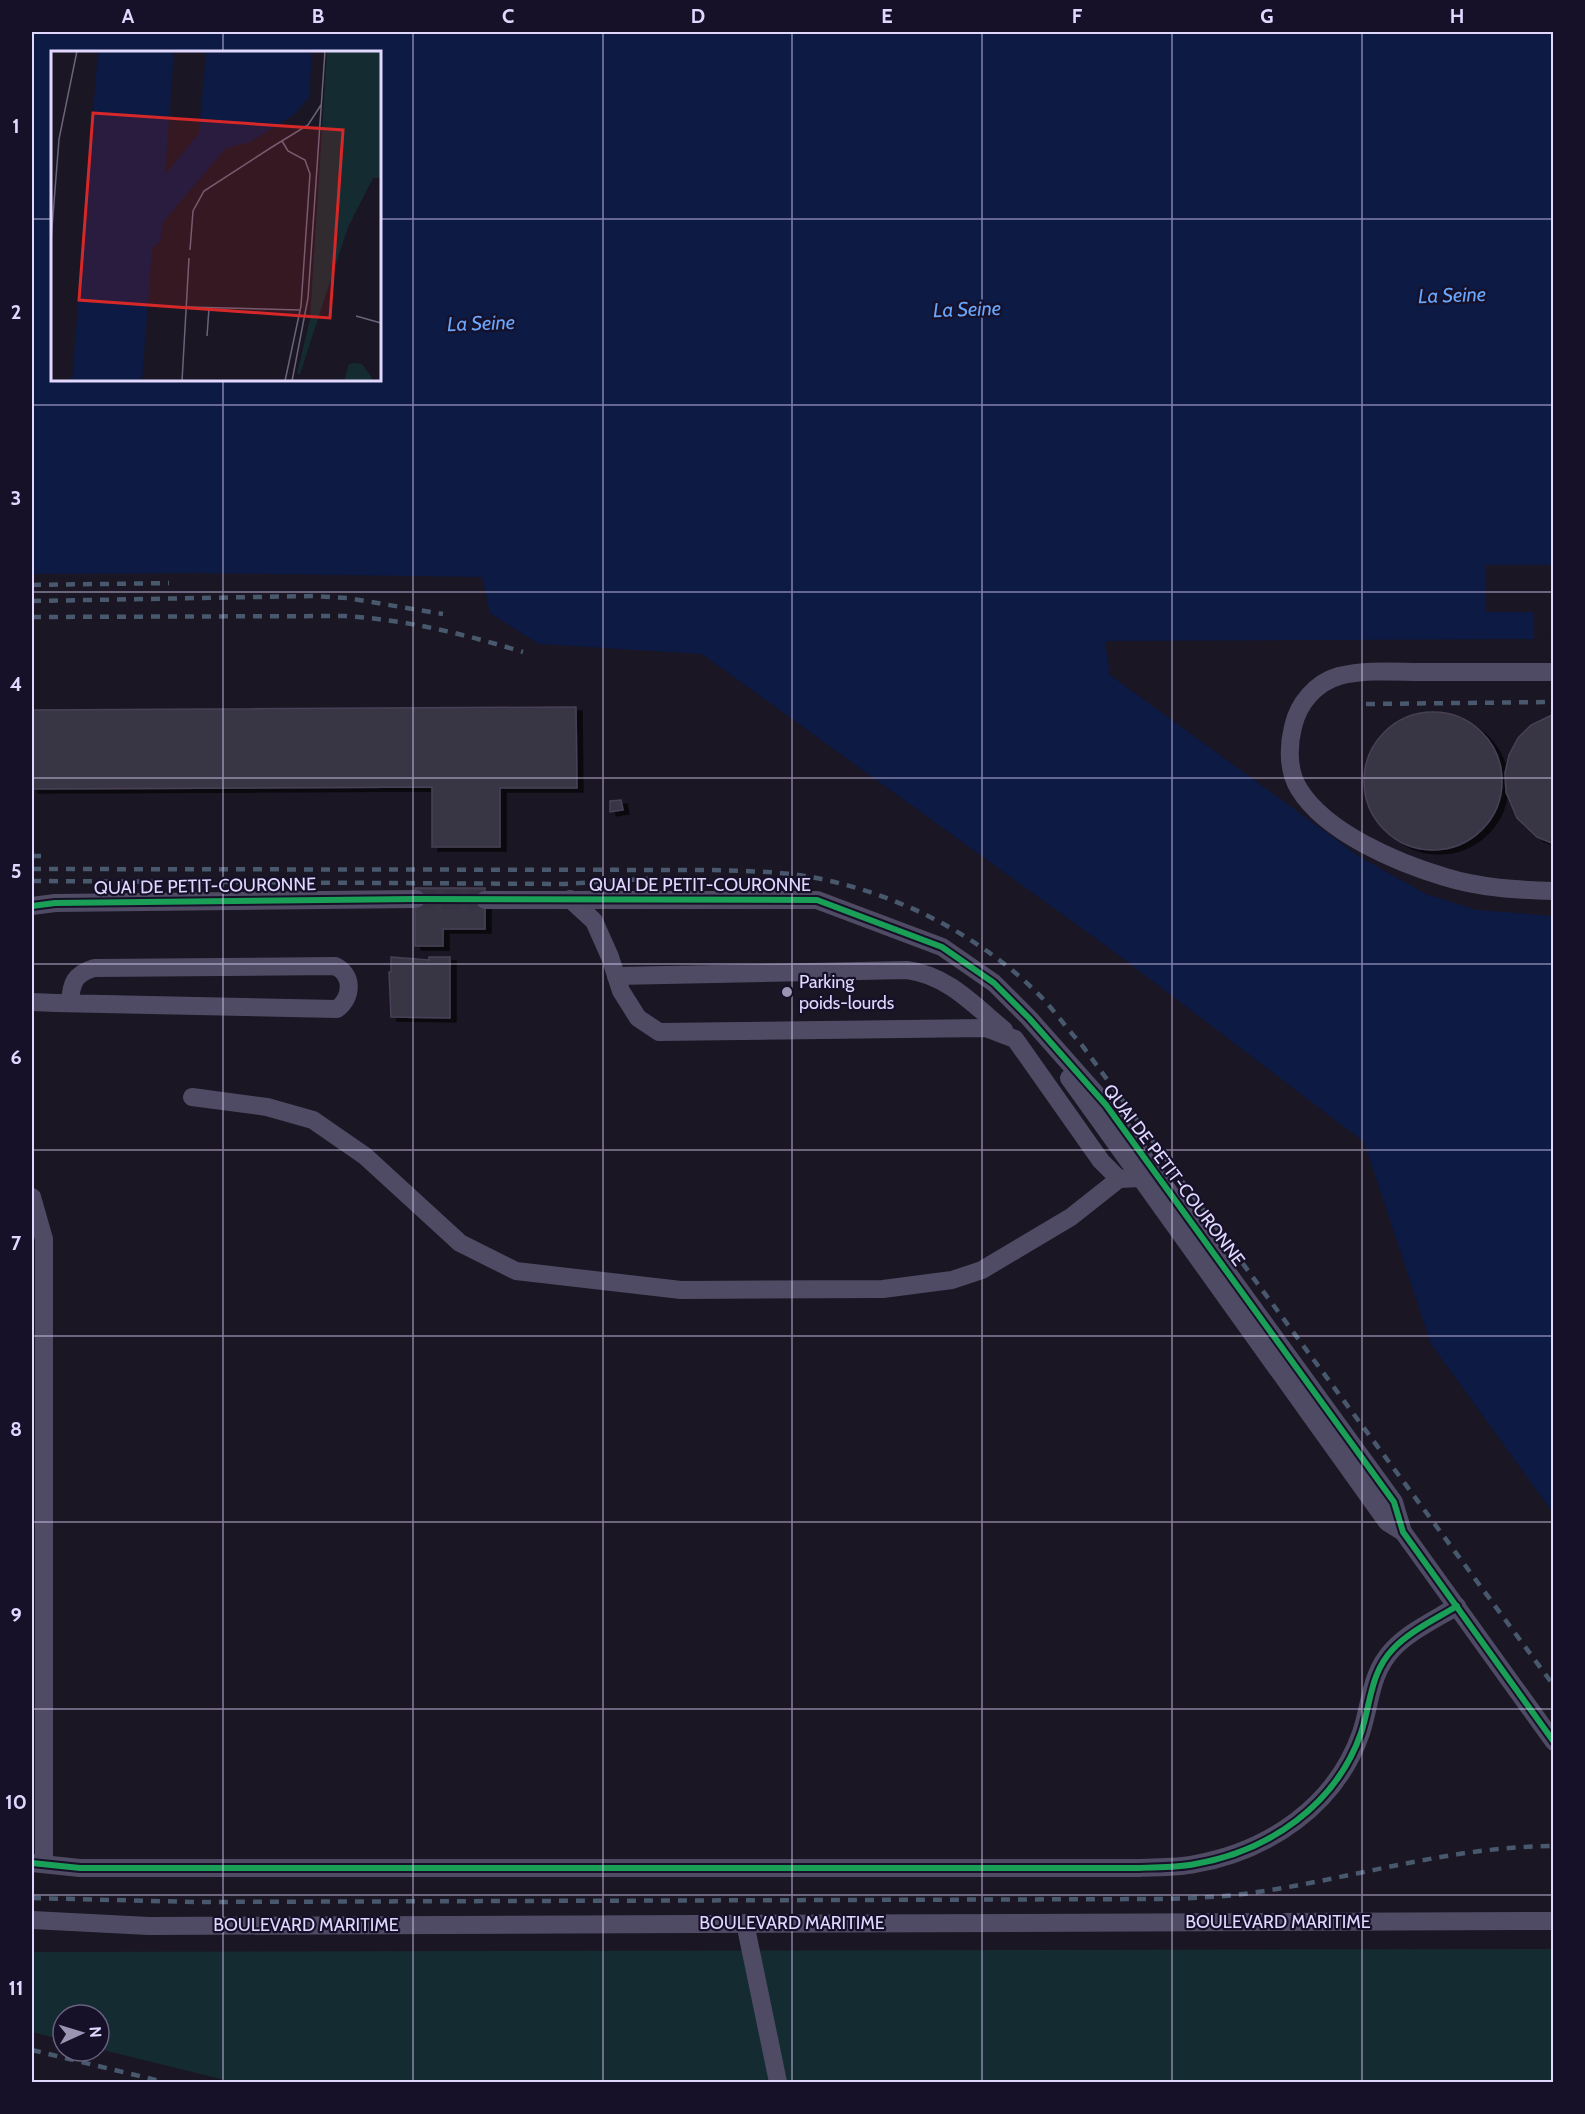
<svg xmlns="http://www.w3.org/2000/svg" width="1585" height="2114" font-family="Cabin,sans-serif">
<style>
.green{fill:#142c31}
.water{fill:#0c1a44;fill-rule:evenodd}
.pier{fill:#1a1623}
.building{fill:#393445;stroke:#474156;stroke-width:1.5;filter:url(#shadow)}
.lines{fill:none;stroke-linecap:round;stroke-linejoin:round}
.minor-tunnel{stroke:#383344;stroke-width:18;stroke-dasharray:18 9;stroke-linecap:butt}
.minor{stroke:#4f4b64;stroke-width:18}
.rail{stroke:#48586d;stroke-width:4.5;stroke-dasharray:9 8;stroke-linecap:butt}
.cycleway-casing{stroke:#171029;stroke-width:10}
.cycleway{stroke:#1a9f57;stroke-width:6}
.grid{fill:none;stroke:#e1d8ff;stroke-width:1.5;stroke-opacity:0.55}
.poi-dot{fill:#9b94b2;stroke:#171029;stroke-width:2}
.labels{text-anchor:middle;stroke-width:4.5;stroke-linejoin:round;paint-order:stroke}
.street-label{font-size:18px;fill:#e1d8ff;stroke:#171029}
.poi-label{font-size:18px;fill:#e1d8ff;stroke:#171029;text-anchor:start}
.water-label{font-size:20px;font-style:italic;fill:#68a7fd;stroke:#171029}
.inset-road{fill:none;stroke:#6a647b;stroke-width:1.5}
.view{fill:#d62828;fill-opacity:0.15;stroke:#d62828;stroke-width:3}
.inset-edge{fill:none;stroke:#e1d8ff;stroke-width:3}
.neatline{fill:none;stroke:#e1d8ff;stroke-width:2}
.grid-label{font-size:20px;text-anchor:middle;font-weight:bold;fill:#e1d8ff}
</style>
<defs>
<filter id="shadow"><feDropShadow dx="6" dy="4" stdDeviation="0" flood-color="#0009"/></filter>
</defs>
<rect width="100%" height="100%" fill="#1a1623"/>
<!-- green -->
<polygon class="green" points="1553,1949 1553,2082 233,2082 99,2049 99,2015 63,2015 63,2040 32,2032 32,1952"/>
<!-- water -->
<path class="water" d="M 32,32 L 1553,32 L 1553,639 L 1105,641 L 1110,675 L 1360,857 L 1426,894 L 1477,910 L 1553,916 L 1553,1513 L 1431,1344 L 1364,1142 L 1113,951 L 702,654 L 539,644 L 490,613 L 482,577 L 196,573 L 32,574 ZM 52,52 L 380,52 L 380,380 L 52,380 Z"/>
<!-- pier -->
<polygon class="pier" points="1486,565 1553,565 1553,639 1534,639 1534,612 1486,612"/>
<!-- building -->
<g class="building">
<polygon points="576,707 577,788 500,788 500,847 432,847 432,787 32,789 32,710"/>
<circle cx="1433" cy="781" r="69"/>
<polygon points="1554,714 1554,844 1537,837 1517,818 1506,792 1505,773 1509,755 1518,738 1531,725"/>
<polygon points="621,800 623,810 610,812 610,801"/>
<polygon points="415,888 485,888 485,929 443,929 443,946 415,946"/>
<polygon points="391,957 429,960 429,957 450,957 450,1018 391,1017 389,972 391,972"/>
</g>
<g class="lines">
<!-- minor-tunnel -->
<polyline class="minor-tunnel" points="416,899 485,900"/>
<!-- minor -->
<g class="minor">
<path d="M 1554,672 C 1511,672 1468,672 1426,672 C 1397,672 1367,669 1339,676 C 1315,683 1298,704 1293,727 C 1288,747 1288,772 1299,789 C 1326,833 1398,863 1445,877 C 1480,888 1518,890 1554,891"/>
<polyline points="570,899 594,921 610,957 621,991 638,1018 659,1032 986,1028 1015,1039 1101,1161 1119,1179 1141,1178 1152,1171"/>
<polyline points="485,900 817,900 942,947 994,983 1029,1018 1106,1105 1394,1502 1403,1532 1554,1742"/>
<polyline points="32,906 55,903 416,899"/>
<path d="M 616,976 L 907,970 C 947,975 974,1005 1004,1030"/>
<path d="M 32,1002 L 56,1003 L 337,1009 C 352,997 354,975 335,966 L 94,968 C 74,974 71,984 70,1003"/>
<polyline points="1069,1078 1387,1522 1403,1532"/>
<polyline points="192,1097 267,1107 313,1120 365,1156 460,1243 516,1271 681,1290 883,1289 952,1280 982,1270 1071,1217 1119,1179"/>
<polyline points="32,1197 44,1239 44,1862"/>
<path d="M 32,1863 L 80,1868 L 1136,1868 C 1155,1867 1176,1868 1195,1864 C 1269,1851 1336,1805 1361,1733 C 1371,1703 1370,1673 1393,1649 C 1410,1631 1436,1619 1457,1606"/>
<polyline points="32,1920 149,1926 1554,1921"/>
<polyline points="745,1923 778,2082"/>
</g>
<!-- rail -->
<g class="rail">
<polyline points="32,585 169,583"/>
<polyline points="32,601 313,596 347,598 443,614"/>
<path d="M 32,617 L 345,616 C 408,620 464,634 523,652"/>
<polyline points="1366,704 1554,702"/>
<polyline points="32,856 44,856"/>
<path d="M 32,869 L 711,870 C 740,871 770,871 798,875 C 889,888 983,935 1046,1002 C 1058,1016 1069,1031 1081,1044 L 1554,1686"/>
<polyline points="32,881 565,884 661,878"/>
<path d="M 32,1898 L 194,1902 L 1165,1899 C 1194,1898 1223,1897 1251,1893 C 1352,1879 1451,1846 1554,1846"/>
<polyline points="32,2050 164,2082"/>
</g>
<defs>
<g id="cycleway">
<polyline points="32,906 55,903 416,899 817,900 942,947 994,983 1029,1018 1106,1105 1394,1502 1403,1532 1554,1742"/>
<path d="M 32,1863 L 80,1868 L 1136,1868 C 1155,1867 1176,1868 1195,1864 C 1269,1851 1336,1805 1361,1733 C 1371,1703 1370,1673 1393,1649 C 1410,1631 1436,1619 1457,1606"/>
</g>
</defs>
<!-- cycleway casing -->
<use href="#cycleway" class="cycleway-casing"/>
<!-- cycleway -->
<use href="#cycleway" class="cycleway"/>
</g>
<!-- grid -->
<path class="grid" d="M 223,32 L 223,52M 413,32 L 413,2082M 603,32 L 603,2082M 792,32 L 792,2082M 982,32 L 982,2082M 1172,32 L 1172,2082M 1362,32 L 1362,2082M 32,219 L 52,219M 380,219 L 1554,219M 223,380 L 223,2082M 32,405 L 1554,405M 32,592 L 1554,592M 32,778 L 1554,778M 32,964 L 1554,964M 32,1150 L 1554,1150M 32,1336 L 1554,1336M 32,1522 L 1554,1522M 32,1709 L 1554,1709M 32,1895 L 1554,1895"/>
<!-- markers -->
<circle class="poi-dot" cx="787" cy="992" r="6"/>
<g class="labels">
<!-- street labels -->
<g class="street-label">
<text x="700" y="891">QUAI DE PETIT-COURONNE</text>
<text transform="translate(205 886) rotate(-1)" y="6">QUAI DE PETIT-COURONNE</text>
<text transform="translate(1174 1175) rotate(53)" y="6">QUAI DE PETIT-COURONNE</text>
<text x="1278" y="1928">BOULEVARD MARITIME</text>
<text x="792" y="1929">BOULEVARD MARITIME</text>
<text x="306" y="1931">BOULEVARD MARITIME</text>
</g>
<!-- poi labels -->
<g class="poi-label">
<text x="799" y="988">Parking<tspan x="799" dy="21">poids-lourds</tspan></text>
</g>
<!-- water labels -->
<g class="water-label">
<text transform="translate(1452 295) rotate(-2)" y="7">La Seine</text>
<text transform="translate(967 309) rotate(-2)" y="7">La Seine</text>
<text transform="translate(481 323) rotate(-2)" y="7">La Seine</text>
</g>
</g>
<!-- overview -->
<g transform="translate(51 51)">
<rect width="330" height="330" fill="#1a1623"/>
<path d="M 276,0 L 330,0 L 330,127 L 322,127 L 297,176 L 249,323 L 246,323 L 259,268 ZM 303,312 L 311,313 L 323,330 L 293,330 L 298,313 Z" fill="#142c31"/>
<path d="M 47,0 L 123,0 L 114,124 L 148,82 L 155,0 L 261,0 L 258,46 L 244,63 L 199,91 L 175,97 L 112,171 L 109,191 L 101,197 L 91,330 L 21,330 Z" fill="#0c1a44"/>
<path class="inset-road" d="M 231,90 L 237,100 L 254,109 L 259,123 L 250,255 L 234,330M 221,96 L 257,74 L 270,54M 0,190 L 8,88 L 26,0M 139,199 L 142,160 L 153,140 L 221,96M 136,256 L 249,259M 305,265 L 330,272M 156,285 L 158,257M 330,292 L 330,315M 131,330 L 138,207M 241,330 L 257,247 L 274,0"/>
<path class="view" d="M 42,62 L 292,79 L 279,267 L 28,249 Z"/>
<rect width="330" height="330" class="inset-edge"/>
</g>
<!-- border -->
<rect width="1585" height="2114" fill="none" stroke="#171029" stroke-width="66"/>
<!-- north arrow -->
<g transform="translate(81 2033) rotate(86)"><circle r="28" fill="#171029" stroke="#68607f" stroke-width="1.5"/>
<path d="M0-4.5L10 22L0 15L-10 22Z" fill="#9b94b2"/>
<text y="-9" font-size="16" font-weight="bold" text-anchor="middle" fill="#e1d8ff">N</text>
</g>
<rect x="33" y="33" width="1519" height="2048" class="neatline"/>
<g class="grid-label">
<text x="128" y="23">A</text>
<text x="318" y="23">B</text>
<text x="508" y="23">C</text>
<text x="698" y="23">D</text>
<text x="887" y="23">E</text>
<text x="1077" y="23">F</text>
<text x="1267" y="23">G</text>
<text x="1457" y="23">H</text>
<text x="16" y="133">1</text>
<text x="16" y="319">2</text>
<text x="16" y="505">3</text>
<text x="16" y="691">4</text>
<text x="16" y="878">5</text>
<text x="16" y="1064">6</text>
<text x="16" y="1250">7</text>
<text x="16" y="1436">8</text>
<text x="16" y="1622">9</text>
<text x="16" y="1809">10</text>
<text x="16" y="1995">11</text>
</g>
</svg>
